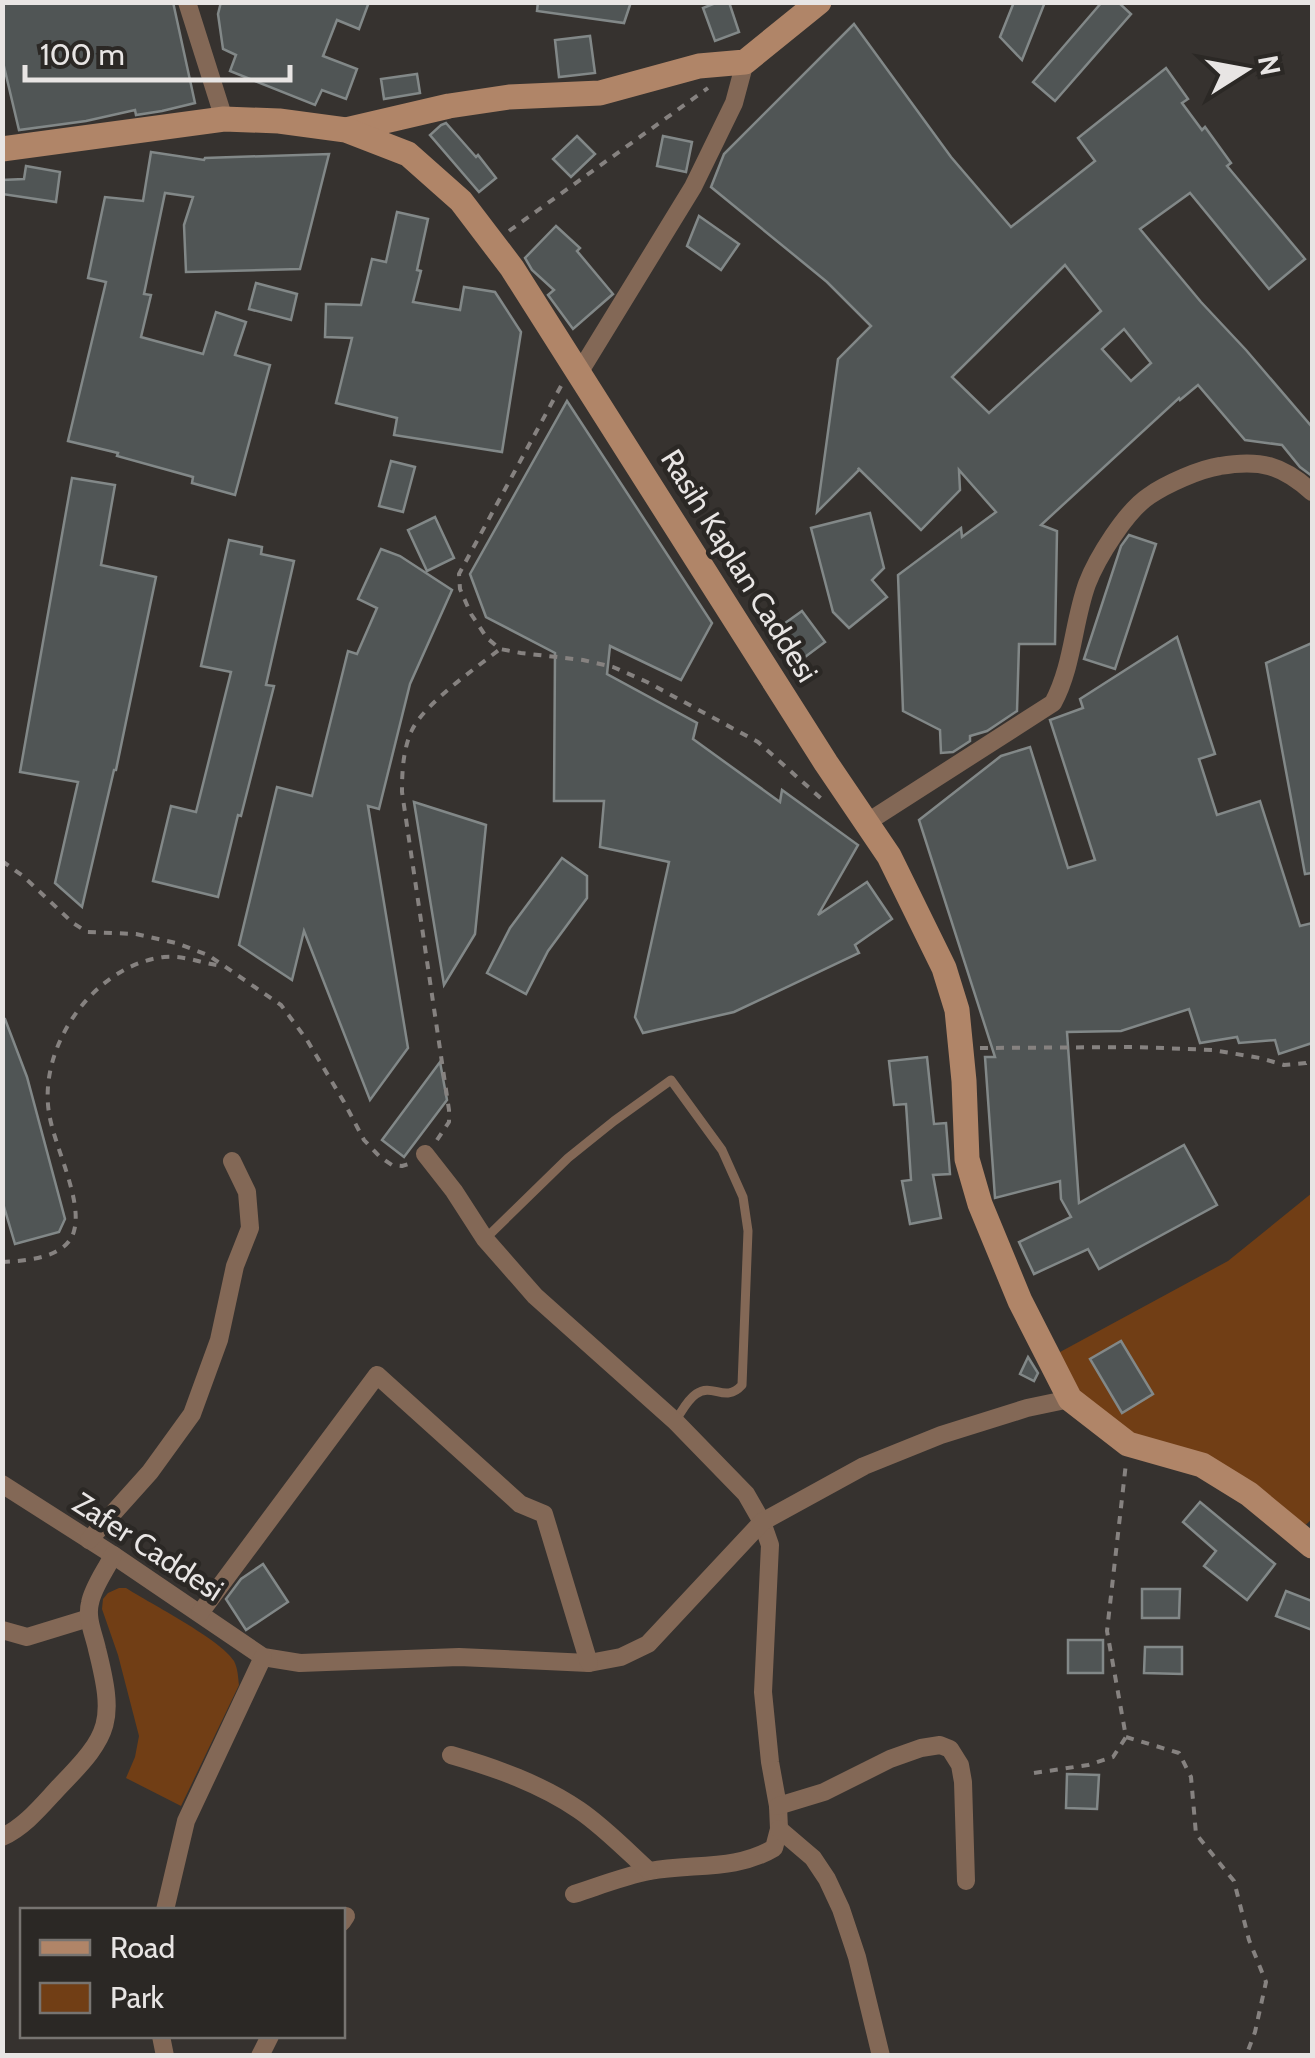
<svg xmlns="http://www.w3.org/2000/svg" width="1315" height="2058" font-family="Cabin,sans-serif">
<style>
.green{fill:#713e15}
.building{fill:#505555;stroke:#828888;stroke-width:2.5;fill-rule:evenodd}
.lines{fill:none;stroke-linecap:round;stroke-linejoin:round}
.path{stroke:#868280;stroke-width:4;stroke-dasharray:8 8;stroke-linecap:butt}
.lane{stroke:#836856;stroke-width:9}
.street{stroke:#836856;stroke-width:18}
.secondary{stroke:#b08568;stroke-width:25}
.labels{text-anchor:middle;stroke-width:9;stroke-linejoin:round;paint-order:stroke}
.street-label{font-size:30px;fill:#e8e5e4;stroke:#2b2825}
</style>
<rect width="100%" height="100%" fill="#36322f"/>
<!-- green -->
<g class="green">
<polygon points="1312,1193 1312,1519 1297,1533 1249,1494 1128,1444 1049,1358 1228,1261"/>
<path d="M 119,1588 L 126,1588 C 151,1604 220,1639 234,1661 C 238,1669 238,1677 239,1685 L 181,1806 L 126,1778 L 135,1757 L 139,1736 L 118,1655 L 102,1609 L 103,1599 L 108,1593 Z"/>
</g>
<!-- building -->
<g class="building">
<polygon points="2,2 173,2 195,103 162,111 136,115 135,110 86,121 19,130 2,58"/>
<polygon points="221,2 369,2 359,29 337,20 323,56 357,69 346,99 322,90 315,105 230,71 236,55 223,49 218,14"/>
<polygon points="538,2 631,2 624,23 537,11"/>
<polygon points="718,2 729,2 739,32 715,41 703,8"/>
<polygon points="1014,2 1045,2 1022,60 1000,37"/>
<polygon points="1102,2 1118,2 1131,14 1055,101 1033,82"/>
<path d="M 854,24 L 951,157 L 1011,227 L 1095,161 L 1078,138 L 1166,68 L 1188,99 L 1182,103 L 1202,130 L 1205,127 L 1231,163 L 1227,166 L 1305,259 L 1269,289 L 1190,193 L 1140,229 L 1201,302 L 1246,350 L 1312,427 L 1312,476 L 1300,467 L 1282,445 L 1245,440 L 1198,385 L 1180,400 L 1179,398 L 1041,525 L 1057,531 L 1055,644 L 1019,644 L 1017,711 L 987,731 L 970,736 L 970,741 L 953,752 L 941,753 L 940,730 L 903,711 L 898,575 L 961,528 L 962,537 L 996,512 L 959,470 L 960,490 L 921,530 L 858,468 L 859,470 L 817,512 L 838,359 L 871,326 L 827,282 L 711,187 L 724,154 ZM 1065,265 L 1101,311 L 989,413 L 952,377 ZM 1124,329 L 1151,363 L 1131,381 L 1102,349 Z"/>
<polygon points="590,36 595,73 559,77 555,40"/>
<polygon points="417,74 420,93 384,99 381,79"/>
<polygon points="446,123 476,157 478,155 496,178 479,192 430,135 441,125"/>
<polygon points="577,136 595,154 571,177 553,159"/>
<polygon points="663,136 692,142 686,172 657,166"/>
<polygon points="151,152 204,160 205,158 329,154 300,269 186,272 184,225 193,197 165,193 144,294 151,295 141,337 203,354 216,312 246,322 235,355 270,365 235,495 192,483 193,477 117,456 118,453 68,441 106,282 88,278 105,197 143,201"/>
<polygon points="26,166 60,172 56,202 2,194 2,180 24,179"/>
<polygon points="397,212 428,219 417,270 421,271 413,302 460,310 464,287 495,292 521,332 502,452 394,435 397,418 336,403 352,338 325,337 326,304 361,305 372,259 386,262"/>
<polygon points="699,216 739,244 721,270 687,246"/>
<polygon points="556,226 580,248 577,251 613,294 573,329 548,295 554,290 532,270 525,258"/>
<polygon points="256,283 297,294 291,320 249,309"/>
<polygon points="567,401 712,623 681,680 610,646 607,674 697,723 693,739 780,802 782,790 858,845 818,915 867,882 892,919 855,945 859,953 734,1012 643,1033 635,1017 669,862 600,847 604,801 554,801 555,653 486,617 470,574"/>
<polygon points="391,461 415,467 403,512 379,506"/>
<polygon points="72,478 115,485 101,565 156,577 116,770 114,770 82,907 55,883 78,782 20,772"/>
<polygon points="870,513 884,568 872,580 887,597 849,628 833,612 811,528"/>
<polygon points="435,517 454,558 427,571 408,530"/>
<polygon points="1129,535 1156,544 1115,669 1084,659 1121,546"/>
<polygon points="229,540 262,547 261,554 294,561 266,685 274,686 241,816 238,815 218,897 153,881 171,806 196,812 231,672 201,666"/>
<polygon points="381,549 400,556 452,590 410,684 379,809 368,806 408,1048 370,1100 304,931 292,980 239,945 277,787 312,796 348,651 357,654 377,608 358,599"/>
<polygon points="802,611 825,642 797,663 774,631"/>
<polygon points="1177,637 1215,754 1199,759 1217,815 1260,801 1300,926 1312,923 1312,1043 1279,1054 1275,1040 1239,1043 1237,1037 1200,1043 1189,1009 1121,1031 1067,1032 1079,1203 1184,1145 1217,1205 1099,1269 1088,1249 1034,1274 1019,1242 1071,1217 1061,1199 1060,1181 995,1198 985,1057 995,1057 919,820 1001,756 1030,747 1068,868 1095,860 1050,720 1083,708 1080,699"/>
<polygon points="1312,643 1312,873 1305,874 1266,663"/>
<polygon points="414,802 486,825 475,934 444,985"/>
<polygon points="562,858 587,876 587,898 548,951 526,994 487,973 510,928"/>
<polygon points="2,1019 5,1019 27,1077 65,1219 59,1232 15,1244 2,1200"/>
<polygon points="927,1057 934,1124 946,1123 950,1174 933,1175 941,1218 910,1224 902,1181 911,1180 906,1104 894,1105 889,1061"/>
<polygon points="440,1062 447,1100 404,1157 382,1140"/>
<polygon points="1121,1341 1153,1394 1122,1413 1090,1359"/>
<polygon points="1028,1357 1038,1373 1034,1381 1020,1374"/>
<polygon points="1200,1502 1275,1564 1247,1600 1204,1566 1216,1551 1183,1522"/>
<polygon points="263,1564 288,1602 246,1630 226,1599 241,1579"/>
<polygon points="1142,1589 1180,1589 1179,1618 1142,1618"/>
<polygon points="1286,1591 1312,1601 1312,1630 1276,1616"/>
<rect x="1068" y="1640" width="35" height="33"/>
<polygon points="1145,1647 1182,1647 1182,1674 1144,1673"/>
<polygon points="1067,1774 1099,1775 1097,1809 1066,1808"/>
</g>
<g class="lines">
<!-- path -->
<g class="path">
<polyline points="509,231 708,88"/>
<polyline points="561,386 459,574 460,589 471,614 487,638 500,649 521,653 583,660 613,667 647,682 758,742 825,802"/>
<polyline points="2,861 23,876 73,923 87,932 136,934 176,943 208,955 281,1005 307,1040 344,1102 364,1140 380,1157 392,1165 402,1166 412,1163"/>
<polyline points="980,1048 1136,1047 1213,1050 1260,1058 1284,1065 1306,1063 1312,1059"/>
<path d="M 437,1140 L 449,1122 L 449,1110 L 402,792 C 402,772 403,749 412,730 C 425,703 476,668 500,649"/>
<path d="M 2,1262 C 26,1261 67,1258 74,1231 C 83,1200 54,1146 49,1113 C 38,1045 95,965 164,957 C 185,955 203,964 224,966"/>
<polyline points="1126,1737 1179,1753 1191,1777 1196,1834 1234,1881 1249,1940 1266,1982 1255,2032 1246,2056"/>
<polyline points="1034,1773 1088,1765 1113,1757 1126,1737 1107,1631 1126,1463"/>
</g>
<!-- lane -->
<path class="lane" d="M 485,1239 L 568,1158 L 614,1121 L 671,1080 L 722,1150 L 743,1197 L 748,1231 L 742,1385 C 725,1404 713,1382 696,1394 C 687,1400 681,1413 675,1421"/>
<!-- street -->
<g class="street">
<polyline points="187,2 224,119"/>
<polyline points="579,373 693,187 734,103 745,62"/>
<path d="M 866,823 L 1053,703 C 1073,666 1073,623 1087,584 C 1097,558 1126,511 1149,496 C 1166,484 1200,469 1220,466 C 1260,459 1282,465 1312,492"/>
<path d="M 425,1154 L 454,1191 L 485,1239 L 535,1296 L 675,1421 L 746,1494 L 762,1522 L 770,1545 L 763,1692 L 770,1762 L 778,1806 L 779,1829 L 774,1848 C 736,1871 692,1863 650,1871 C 624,1876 599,1886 574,1894"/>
<polyline points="2,1484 113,1555 263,1657 300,1663 459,1657 589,1663 621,1657 648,1644 762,1522 864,1466 941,1435 1027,1408 1070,1399"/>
<polyline points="89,1540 150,1472 192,1414 219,1340 235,1266 250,1228 247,1192 232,1161"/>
<polyline points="200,1613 377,1375 520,1504 544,1514 589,1663"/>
<polyline points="2,1630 27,1637 89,1618"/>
<path d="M 451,1755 C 496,1768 541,1784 579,1810 C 604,1827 627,1851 649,1871"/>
<polyline points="778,1806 824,1792 890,1759 921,1748 940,1745 950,1749 960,1765 963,1782 966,1881"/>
<polyline points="779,1829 813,1858 827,1879 841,1909 857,1957 881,2056"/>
<path d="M 2,1837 C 25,1827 43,1804 60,1786 C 111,1734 115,1721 97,1649 C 94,1635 86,1618 90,1603 C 93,1587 106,1570 113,1555"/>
<polyline points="165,1910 186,1821 263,1657"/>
<polyline points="342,1922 346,1916"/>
<polyline points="161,2036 165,2056"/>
<polyline points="260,2056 270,2036"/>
</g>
<!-- secondary -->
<g class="secondary">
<polyline points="346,130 449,106 509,97 600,93 699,66 745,62 819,2"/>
<polyline points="2,149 224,119 279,121 346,130 408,154 461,201 512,268 826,763 889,856 944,968 957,1010 964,1081 967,1159 980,1204 1020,1301 1070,1399 1128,1444 1202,1465 1249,1494 1312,1546"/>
</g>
</g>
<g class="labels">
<!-- street labels -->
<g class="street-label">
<text transform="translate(739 566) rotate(58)" y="10">Rasih Kaplan Caddesi</text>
<text transform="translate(148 1547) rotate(33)" y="10">Zafer Caddesi</text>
</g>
</g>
<!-- border -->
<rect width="1315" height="2058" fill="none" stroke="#e8e5e4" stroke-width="10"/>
<!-- legend -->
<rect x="20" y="1908" width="325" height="130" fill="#2b2825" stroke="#777471" stroke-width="2.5"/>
<rect x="40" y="1940" width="50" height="15" fill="#b08568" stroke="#777471" stroke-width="2.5"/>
<text x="110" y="1958" font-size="30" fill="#e8e5e4">Road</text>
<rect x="40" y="1983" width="50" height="30" fill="#713e15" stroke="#777471" stroke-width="2.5"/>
<text x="110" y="2008" font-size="30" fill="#e8e5e4">Park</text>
<!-- north arrow -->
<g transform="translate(1245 70) rotate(79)" stroke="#2b2825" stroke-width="8" paint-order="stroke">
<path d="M0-8L18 38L0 25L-18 38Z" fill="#e8e5e4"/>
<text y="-15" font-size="28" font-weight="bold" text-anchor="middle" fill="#e8e5e4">N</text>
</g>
<!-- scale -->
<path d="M25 65v15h265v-15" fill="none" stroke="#e8e5e4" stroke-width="5"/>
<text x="40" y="65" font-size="30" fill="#e8e5e4" stroke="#2b2825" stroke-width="8" paint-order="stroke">100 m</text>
</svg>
